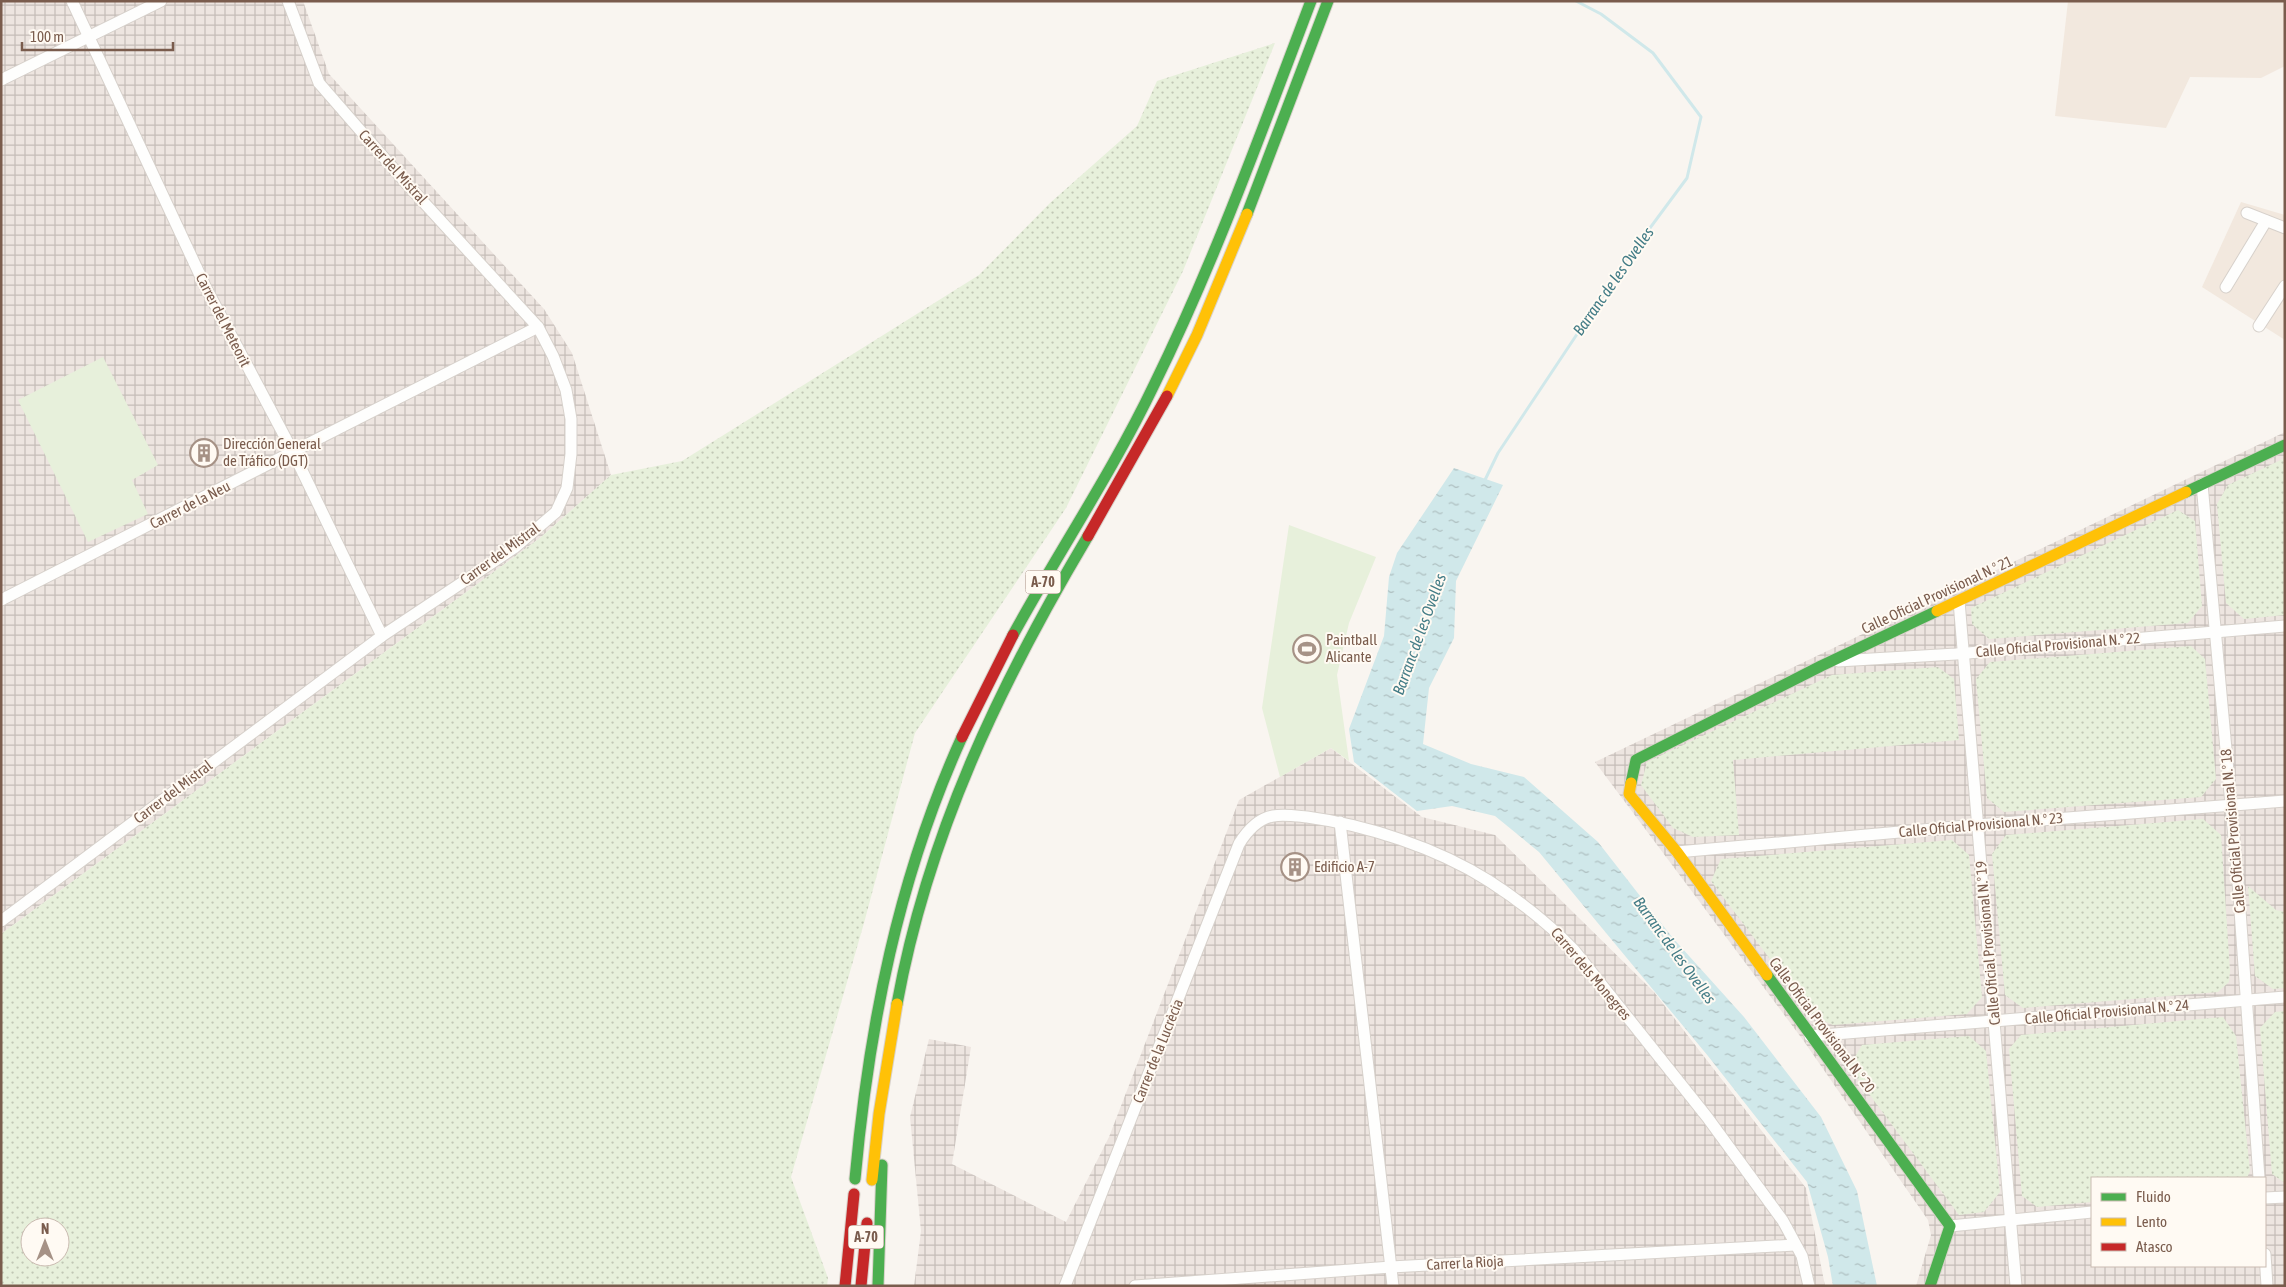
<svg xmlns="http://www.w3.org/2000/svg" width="2286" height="1287" font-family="'Asap Condensed',sans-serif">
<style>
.residential{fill:#f2e8de}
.industrial{fill:url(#industrial-grid);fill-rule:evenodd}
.grass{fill:url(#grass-dots);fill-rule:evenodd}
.pitch{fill:#e7f0db}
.water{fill:url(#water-ripples)}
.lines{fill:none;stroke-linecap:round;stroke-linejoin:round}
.stream{stroke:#d0e8ea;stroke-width:3}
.street-casing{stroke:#d7d1cb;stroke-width:13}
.fast-casing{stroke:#d9d2cb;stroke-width:13}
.slow-casing{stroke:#d9d2cb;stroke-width:13}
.jam-casing{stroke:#d9d2cb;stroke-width:13}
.street{stroke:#fefefd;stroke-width:11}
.fast{stroke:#4caf50;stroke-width:11}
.slow{stroke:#ffc107;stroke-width:11}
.jam{stroke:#c62828;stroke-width:11}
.labels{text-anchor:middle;stroke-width:4;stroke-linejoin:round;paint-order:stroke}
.shield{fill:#fffaf3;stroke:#a28b7f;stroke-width:1}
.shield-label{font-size:14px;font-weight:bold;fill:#7a5c4d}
.street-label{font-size:15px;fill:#7a5c4d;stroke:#fffaf3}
.poi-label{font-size:15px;fill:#7a5c4d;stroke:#fffaf3;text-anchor:start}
.water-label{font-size:16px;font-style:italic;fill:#437c86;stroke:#fffaf3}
</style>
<defs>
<pattern id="industrial-grid" width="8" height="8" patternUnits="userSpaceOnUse" patternTransform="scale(1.25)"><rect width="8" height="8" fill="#ede5e0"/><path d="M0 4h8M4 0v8" fill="none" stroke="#c5bdb8"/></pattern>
<pattern id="grass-dots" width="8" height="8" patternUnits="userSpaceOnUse" patternTransform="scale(1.25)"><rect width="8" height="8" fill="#e7f0db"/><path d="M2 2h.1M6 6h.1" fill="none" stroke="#c0c6b4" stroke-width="1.8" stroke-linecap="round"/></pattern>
<pattern id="water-ripples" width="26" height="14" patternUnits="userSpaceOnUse" patternTransform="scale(1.25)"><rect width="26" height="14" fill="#d0e8ea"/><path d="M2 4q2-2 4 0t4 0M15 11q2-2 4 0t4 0" fill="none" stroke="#aebfc0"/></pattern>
</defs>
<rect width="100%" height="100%" fill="#f9f5f0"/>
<!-- residential -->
<g class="residential">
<polygon points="2068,1 2285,1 2285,66 2261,78 2190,77 2166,128 2055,116"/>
<polygon points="2241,202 2285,215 2285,340 2202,287"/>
</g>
<!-- industrial -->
<g class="industrial">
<polygon points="1,1 303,1 329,74 544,309 572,353 611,475 540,538 1,934"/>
<path d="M 2285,432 L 2285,1286 L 1916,1286 L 1931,1235 L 1928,1220 L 1803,1040 L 1595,762 ZM 2092,1178 L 2265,1178 L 2265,1266 L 2092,1266 Z"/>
<polygon points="1331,748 1422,817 1495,835 1654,992 1806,1188 1825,1286 914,1286 921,1231 910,1117 929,1039 971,1047 952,1164 1066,1222 1109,1137 1239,800"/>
</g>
<!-- grass -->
<g class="grass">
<path d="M 1275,43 L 1183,271 L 1066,508 L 915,733 L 864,923 L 791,1177 L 828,1278 L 827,1286 L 1,1286 L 1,934 L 540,538 L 611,475 L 682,461 L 979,275 L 1050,203 L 1137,126 L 1157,81 ZM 30,1227 L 60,1227 L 60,1257 L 30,1257 Z"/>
<polygon points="2285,458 2285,615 2244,619 2226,603 2217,504 2228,485"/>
<polygon points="2178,510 2195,521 2202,606 2188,623 1989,639 1972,624 1971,608"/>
<polygon points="2191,646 2205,659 2216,779 2201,797 2004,812 1987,798 1976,679 1990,662"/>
<polygon points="1938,667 1954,679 1959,740 1733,760 1739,835 1693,837 1673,828 1641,785 1647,762 1832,675"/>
<polygon points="2203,819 2221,835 2230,971 2229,982 2218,992 2023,1008 2005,995 1992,854 2006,835"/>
<polygon points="1952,840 1969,855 1982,997 1967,1014 1833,1025 1813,1016 1711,881 1721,859"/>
<polygon points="2248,886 2276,910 2285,912 2285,988 2273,989 2255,976"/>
<polygon points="2285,1011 2285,1183 2272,1174 2260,1028 2275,1012"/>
<polygon points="2223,1017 2236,1036 2250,1171 2247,1178 2092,1178 2092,1202 2037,1207 2022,1196 2009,1049 2021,1035"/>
<polygon points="1969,1036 1986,1051 2000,1192 1984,1212 1959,1215 1849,1067 1862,1045"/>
</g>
<!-- pitch -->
<g class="pitch">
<polygon points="103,357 158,465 132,480 148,514 88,542 18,400"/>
<polygon points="1289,525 1376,557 1349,623 1337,675 1349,761 1331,748 1280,777 1262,708"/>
</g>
<!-- water -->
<polygon class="water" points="1454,468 1503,485 1456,581 1454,638 1429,688 1423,744 1471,764 1524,777 1598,842 1672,937 1744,1017 1821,1117 1857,1191 1877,1286 1833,1286 1828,1257 1807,1182 1708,1056 1539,852 1495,816 1452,806 1417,811 1354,762 1349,729 1384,636 1389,577 1397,553"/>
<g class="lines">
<!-- stream -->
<polyline class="stream" points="1484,482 1498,453 1627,259 1687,178 1701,117 1653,53 1601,14 1576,1"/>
<defs>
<g id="street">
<polyline points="72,1 206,288 293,452 382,636"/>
<polyline points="1,80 161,1"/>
<polyline points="2247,213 2285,228"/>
<polyline points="2226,287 2266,221"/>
<polyline points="2259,326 2285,286"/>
<polyline points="2202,484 2238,882 2259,1178"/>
<polyline points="1,600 538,327"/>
<polyline points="1959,601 2016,1286"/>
<polyline points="1838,661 1956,654 2285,626"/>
<polyline points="1340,822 1393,1286"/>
<polyline points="1677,852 1977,825 2285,801"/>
<polyline points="1,921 382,636 514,548 556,512 567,488 571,454 571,419 566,390 553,356 538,327 406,183 319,83 288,1"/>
<polyline points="1810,1036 2285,997"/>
<polyline points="2265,1198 2285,1197"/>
<polyline points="1950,1226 2092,1212"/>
<polyline points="2265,1254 2267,1286"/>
<path d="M 1065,1286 L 1239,844 C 1247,831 1257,819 1273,816 C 1284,814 1296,816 1307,817 C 1367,825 1437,848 1489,881 C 1520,901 1548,923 1574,950 L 1707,1117 L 1783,1221 L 1802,1256 L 1809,1286"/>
<polyline points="1135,1286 1391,1267 1795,1245"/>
</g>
<g id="fast">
<polyline points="1247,214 1328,1"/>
<polyline points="2186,492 2285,445"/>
<path d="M 1013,635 C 1059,551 1113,471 1154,385 C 1215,261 1262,130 1311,1"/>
<polyline points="1631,783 1636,760 1821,666 1937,611"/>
<polyline points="1767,975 1950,1226 1930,1286"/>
<path d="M 897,1004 C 928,834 1000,684 1088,536"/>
<path d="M 855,1179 C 869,1026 898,878 962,737"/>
<polyline points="878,1286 882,1165"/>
</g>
<g id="slow">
<polyline points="1167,396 1197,335 1247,214"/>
<polyline points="1937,611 2186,492"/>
<polyline points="1631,783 1629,794 1677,852 1767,975"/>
<polyline points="872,1180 879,1114 897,1004"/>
</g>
<g id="jam">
<polyline points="1088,536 1167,396"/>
<polyline points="962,737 1013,635"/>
<polyline points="845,1286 854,1194"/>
<polyline points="861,1286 867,1223"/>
</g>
</defs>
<!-- street casing -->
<use href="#street" class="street-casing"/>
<!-- fast casing -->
<use href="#fast" class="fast-casing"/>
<!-- slow casing -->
<use href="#slow" class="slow-casing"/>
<!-- jam casing -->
<use href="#jam" class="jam-casing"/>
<!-- street -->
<use href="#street" class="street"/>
<!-- fast -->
<use href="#fast" class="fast"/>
<!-- slow -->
<use href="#slow" class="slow"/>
<!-- jam -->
<use href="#jam" class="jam"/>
</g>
<!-- icons -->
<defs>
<symbol id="building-ring" viewBox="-11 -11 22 22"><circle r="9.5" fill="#fffaf3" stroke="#a69286" stroke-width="1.5"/><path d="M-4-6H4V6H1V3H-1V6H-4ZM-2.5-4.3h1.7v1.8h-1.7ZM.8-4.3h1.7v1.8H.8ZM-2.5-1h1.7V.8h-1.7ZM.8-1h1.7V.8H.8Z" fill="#a69286"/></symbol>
<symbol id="stadium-ring" viewBox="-11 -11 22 22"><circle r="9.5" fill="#fffaf3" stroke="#a69286" stroke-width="1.5"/><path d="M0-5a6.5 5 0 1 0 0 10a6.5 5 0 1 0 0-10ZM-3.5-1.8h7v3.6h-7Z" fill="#a69286"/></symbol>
</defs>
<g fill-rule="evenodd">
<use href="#building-ring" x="188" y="437" width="32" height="32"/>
<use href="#stadium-ring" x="1291" y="633" width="32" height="32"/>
<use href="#building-ring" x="1279" y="851" width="32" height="32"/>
</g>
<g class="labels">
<!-- shield labels -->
<g class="shield">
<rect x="1025.5" y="570.5" width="35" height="23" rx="4"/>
<rect x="848.5" y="1225.5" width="35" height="23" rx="4"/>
</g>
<g class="shield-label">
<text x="1043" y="587">A-70</text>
<text x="866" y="1242">A-70</text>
</g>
<!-- street labels -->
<g class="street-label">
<text transform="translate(393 167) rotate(48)" y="5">Carrer del Mistral</text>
<text transform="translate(223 320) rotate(63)" y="5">Carrer del Meteorit</text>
<text transform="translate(190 505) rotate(-27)" y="5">Carrer de la Neu</text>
<text transform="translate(500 554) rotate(-36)" y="5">Carrer del Mistral</text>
<text transform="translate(1937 595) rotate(-25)" y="5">Calle Oficial Provisional N.º 21</text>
<text transform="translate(2058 645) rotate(-5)" y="5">Calle Oficial Provisional N.º 22</text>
<text transform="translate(173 792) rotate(-37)" y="5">Carrer del Mistral</text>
<text transform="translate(1981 825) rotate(-5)" y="5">Calle Oficial Provisional N.º 23</text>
<text transform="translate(2233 831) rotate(-95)" y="5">Calle Oficial Provisional N.º 18</text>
<text transform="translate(1988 943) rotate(-95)" y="5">Calle Oficial Provisional N.º 19</text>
<text transform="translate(1591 974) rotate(50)" y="5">Carrer dels Monegres</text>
<text transform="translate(2107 1012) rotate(-5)" y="5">Calle Oficial Provisional N.º 24</text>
<text transform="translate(1822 1025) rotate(53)" y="5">Calle Oficial Provisional N.º 20</text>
<text transform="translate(1158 1051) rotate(-68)" y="5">Carrer de la Lucrècia</text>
<text transform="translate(1465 1263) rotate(-3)" y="5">Carrer la Rioja</text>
</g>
<!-- poi labels -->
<g class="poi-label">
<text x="223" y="449">Dirección General<tspan x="223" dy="17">de Tráfico (DGT)</tspan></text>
<text x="1326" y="645">Paintball<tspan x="1326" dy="17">Alicante</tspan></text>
<text x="1314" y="872">Edificio A-7</text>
</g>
<!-- water labels -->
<g class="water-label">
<text transform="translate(1613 281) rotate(-55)" y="6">Barranc de les Ovelles</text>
<text transform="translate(1419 634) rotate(-70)" y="6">Barranc de les Ovelles</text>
<text transform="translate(1675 950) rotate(54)" y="6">Barranc de les Ovelles</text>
</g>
</g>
<!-- border -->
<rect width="2286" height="1287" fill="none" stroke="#7a5c4d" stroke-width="5"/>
<!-- legend -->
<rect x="2091" y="1177" width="175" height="90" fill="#fffaf3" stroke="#cabbb1"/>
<rect x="2101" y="1193" width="25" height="8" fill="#4caf50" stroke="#cabbb1"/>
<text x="2136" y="1202" font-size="15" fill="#7a5c4d">Fluido</text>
<rect x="2101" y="1218" width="25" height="8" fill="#ffc107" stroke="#cabbb1"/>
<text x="2136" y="1227" font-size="15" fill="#7a5c4d">Lento</text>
<rect x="2101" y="1243" width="25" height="8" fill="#c62828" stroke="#cabbb1"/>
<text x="2136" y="1252" font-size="15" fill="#7a5c4d">Atasco</text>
<!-- north arrow -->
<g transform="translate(45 1242)"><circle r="24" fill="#fffaf3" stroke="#cabbb1"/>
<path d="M0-4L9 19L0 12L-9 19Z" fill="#a69286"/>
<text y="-8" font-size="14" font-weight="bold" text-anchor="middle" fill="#7a5c4d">N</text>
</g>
<!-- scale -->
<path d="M22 42v8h151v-8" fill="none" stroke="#7a5c4d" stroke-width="2.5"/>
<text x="30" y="42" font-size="15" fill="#7a5c4d" stroke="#fffaf3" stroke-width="4" paint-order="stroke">100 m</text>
</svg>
